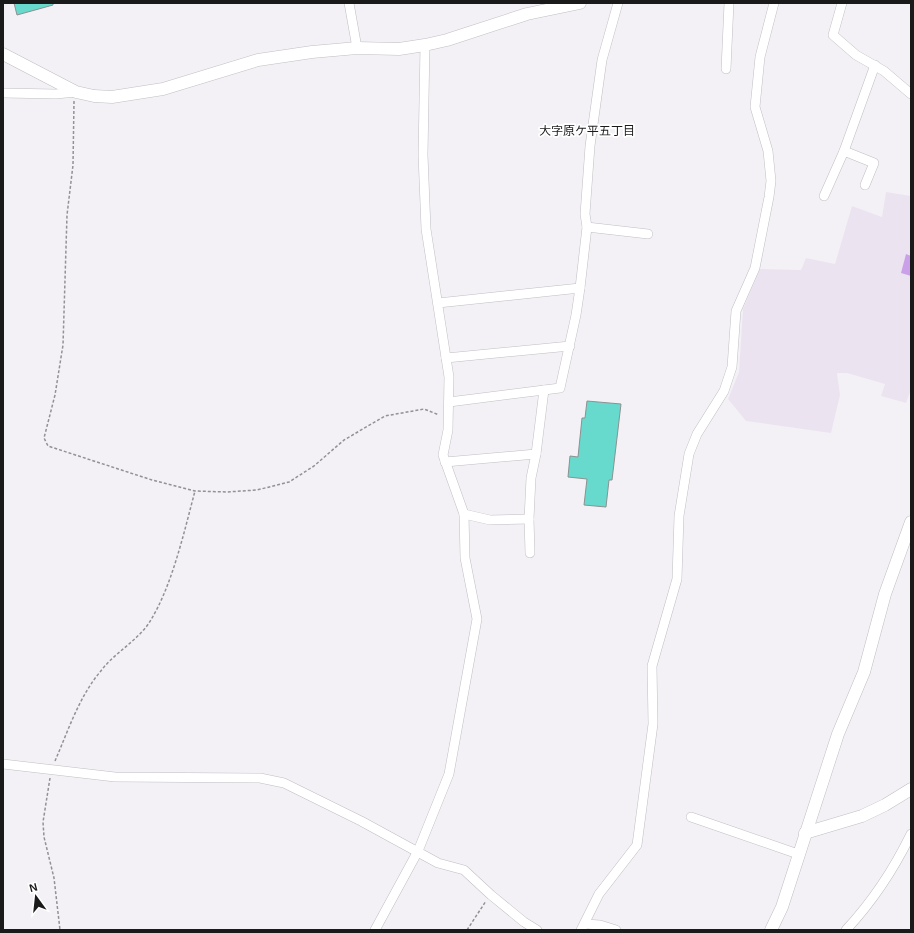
<svg xmlns="http://www.w3.org/2000/svg" width="914" height="933" font-family="Arial,'Noto Sans JP',sans-serif">
<style>
.built{fill:#ebe4f0}
.water{fill:#caa1e8}
.building{fill:#67dacd;stroke:#8b9291}
.lines{fill:none;stroke-linecap:round;stroke-linejoin:round}
.minor-casing{stroke:#c1bec3;stroke-width:10}
.tertiary-casing{stroke:#c1bec3;stroke-width:13}
.path{stroke:#939194;stroke-width:1.5;stroke-dasharray:3 2;stroke-linecap:butt}
.minor{stroke:#fff;stroke-width:9}
.tertiary{stroke:#fff;stroke-width:12}
.labels{text-anchor:middle;stroke-width:3.5;stroke-linejoin:round;paint-order:stroke}
.neighbourhood-label{font-size:12px;fill:#1b1a1b;stroke:#fff}
</style>
<rect width="100%" height="100%" fill="#f3f1f6"/>
<!-- built -->
<polygon class="built" points="886,192 911,196 911,389 906,403 881,396 885,384 847,373 837,373 840,395 831,433 746,421 728,399 739,372 743,309 760,269 801,270 806,258 835,264 852,206 882,217"/>
<!-- water -->
<polygon class="water" points="906,254 911,256 911,276 901,273"/>
<!-- building -->
<g class="building">
<polygon points="14,3 53,3 53,5 17,15"/>
<polygon points="587,401 621,404 612,480 609,480 606,507 584,505 587,479 568,477 570,456 578,457 582,418 585,418"/>
</g>
<g class="lines">
<defs>
<g id="minor">
<polyline points="349,3 357,48"/>
<polyline points="842,3 833,35 856,55 884,71 911,94"/>
<polyline points="726,69 729,3"/>
<polyline points="3,93 56,94 76,92"/>
<polyline points="844,151 874,163 865,185"/>
<polyline points="824,196 844,151 875,65"/>
<polyline points="587,227 648,234"/>
<polyline points="580,288 587,227 585,214 590,146 602,60 618,3"/>
<polyline points="438,303 580,288 576,315 560,388 449,402"/>
<polyline points="446,358 570,346"/>
<polyline points="445,462 536,454"/>
<polyline points="464,514 490,520 529,519"/>
<polyline points="530,553 529,519 531,478 536,454 544,390"/>
<polyline points="3,764 115,777 260,778 284,783 361,821 438,863 464,870 491,895 524,922 537,930"/>
<polyline points="691,817 798,854"/>
<polyline points="585,924 600,925 616,930"/>
<polyline points="375,930 418,851 449,774 477,619 465,558 464,514 443,455 448,430 449,377 426,229 423,155 425,45"/>
<polyline points="581,930 599,894 637,845 653,724 652,666 677,579 679,516 689,454 697,434 724,391 732,367 736,311 755,268 769,197 771,181 768,151 755,107 760,57 774,3"/>
<path d="M 846,930 C 873,901 894,869 911,834"/>
</g>
<g id="tertiary">
<polyline points="3,54 76,92 94,96 112,97 163,89 258,60 312,52 357,48 399,49 425,45 447,40 527,14 580,3"/>
<polyline points="805,833 862,816 885,805 911,789"/>
<polyline points="771,930 782,907 838,734 864,672 885,594 911,522"/>
</g>
</defs>
<!-- minor casing -->
<use href="#minor" class="minor-casing"/>
<!-- tertiary casing -->
<use href="#tertiary" class="tertiary-casing"/>
<!-- path -->
<g class="path">
<polyline points="74,101 73,165 67,215 63,345 55,395 44,438 48,446 152,480 195,491 227,492 257,490 289,482 314,466 344,440 385,416 424,409 439,415"/>
<path d="M 55,761 C 68,731 79,697 100,672 C 114,653 136,642 149,623 C 172,587 184,532 195,491"/>
<polyline points="50,778 43,822 44,837 54,878 60,930"/>
<polyline points="467,930 486,901"/>
</g>
<!-- minor -->
<use href="#minor" class="minor"/>
<!-- tertiary -->
<use href="#tertiary" class="tertiary"/>
</g>
<g class="labels">
<!-- neighbourhood labels -->
<g class="neighbourhood-label">
<text x="587" y="135">大字原ケ平五丁目</text>
</g>
</g>
<!-- border -->
<rect width="914" height="933" fill="none" stroke="#1b1a1b" stroke-width="8"/>
<!-- north arrow -->
<g transform="translate(36 897) rotate(345)" stroke="#ffffff" stroke-width="3" paint-order="stroke">
<path d="M0-3L7 15L0 10L-7 15Z" fill="#1b1a1b"/>
<text y="-6" font-size="11" font-weight="bold" text-anchor="middle" fill="#1b1a1b">N</text>
</g>
</svg>
